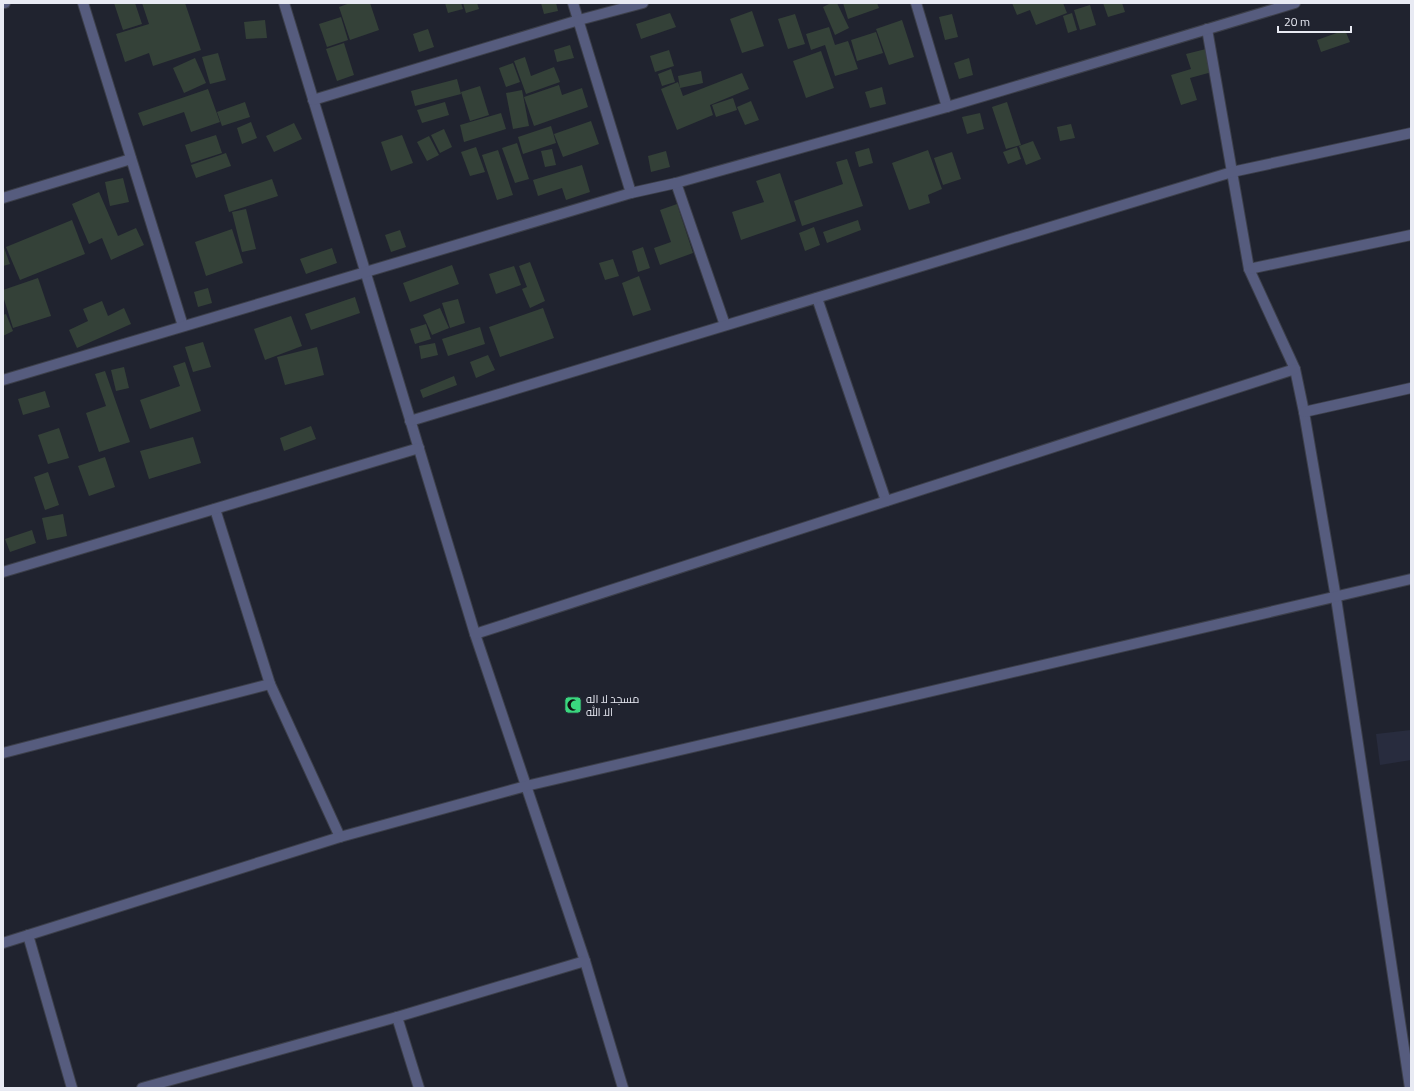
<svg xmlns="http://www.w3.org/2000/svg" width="1414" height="1091" font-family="'Titillium Web',Cairo,sans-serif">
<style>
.built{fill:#282c3e}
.building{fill:#344138}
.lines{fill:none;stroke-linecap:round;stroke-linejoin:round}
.street-casing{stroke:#3c3f4a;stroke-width:12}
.street{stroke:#565c7e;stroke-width:10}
.labels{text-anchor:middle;stroke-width:3;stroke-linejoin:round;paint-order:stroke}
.poi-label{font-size:11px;fill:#e8eaf3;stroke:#20232f;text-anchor:start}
</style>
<rect width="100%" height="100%" fill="#20232f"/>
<!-- built -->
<polygon class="built" points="1411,730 1411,760 1380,765 1376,734"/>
<!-- building -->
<g class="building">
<polygon points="114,3 135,3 142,24 123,30"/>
<polygon points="142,3 185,3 201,50 153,66 149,53 125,62 116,34 149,24"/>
<polygon points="350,3 370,3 379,30 350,40 339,7"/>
<polygon points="445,3 461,3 463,9 448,13"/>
<polygon points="463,3 477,3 479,9 466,13"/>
<polygon points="541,3 556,3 558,11 544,14"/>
<polygon points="831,3 837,3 849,28 835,35 823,7"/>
<polygon points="843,3 877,3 879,8 848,19"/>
<polygon points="1012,3 1063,3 1067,13 1036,25 1030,10 1017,15"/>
<polygon points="1103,3 1122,3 1125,12 1108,17"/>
<polygon points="1090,5 1096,25 1080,30 1074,10"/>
<polygon points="752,11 764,46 742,53 730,19"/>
<polygon points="670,13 676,27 641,39 636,24"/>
<polygon points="1072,13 1077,30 1068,33 1063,16"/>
<polygon points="795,14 805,44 788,49 778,19"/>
<polygon points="952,14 958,37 945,40 939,17"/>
<polygon points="341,17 348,40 327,47 319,24"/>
<polygon points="265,20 267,38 246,39 244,22"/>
<polygon points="902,20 914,57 889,65 876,29"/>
<polygon points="829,27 835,45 848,41 858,69 835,76 825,45 811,50 806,34"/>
<polygon points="428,29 434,47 419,52 413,34"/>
<polygon points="1345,30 1350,42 1321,52 1317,40"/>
<polygon points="876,32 883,53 857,61 851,40"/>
<polygon points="344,43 354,75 337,81 326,49"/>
<polygon points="570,45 574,58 557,62 554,50"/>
<polygon points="1206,49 1212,72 1190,78 1197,100 1181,105 1171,75 1191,69 1186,54"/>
<polygon points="669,50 674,66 655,72 650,56"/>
<polygon points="821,51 834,88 806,98 793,61"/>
<polygon points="218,53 226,80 210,84 202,57"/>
<polygon points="525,57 531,76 554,67 560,82 526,94 514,61"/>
<polygon points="195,58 206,83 184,93 173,68"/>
<polygon points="969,58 973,75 959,79 954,63"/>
<polygon points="513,63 520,82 506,87 499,68"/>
<polygon points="671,69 675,82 662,86 658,74"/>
<polygon points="701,71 703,83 680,88 678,76"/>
<polygon points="742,73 749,89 710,105 713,115 677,130 661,89 678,82 683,96"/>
<polygon points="457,79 461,94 415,106 411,91"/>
<polygon points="559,85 562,95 582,88 588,107 534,126 524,97"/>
<polygon points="480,86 489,115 470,121 461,92"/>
<polygon points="882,87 886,104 870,108 865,92"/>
<polygon points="208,89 220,122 191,132 184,112 143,126 138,113"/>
<polygon points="522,90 529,126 513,129 506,93"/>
<polygon points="733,98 737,110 716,117 712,105"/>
<polygon points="751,101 759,120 745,125 737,107"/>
<polygon points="245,102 250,117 222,126 217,112"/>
<polygon points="445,102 449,115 422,123 417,110"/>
<polygon points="1007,102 1021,145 1006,149 992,107"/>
<polygon points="501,113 506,129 464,142 460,125"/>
<polygon points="980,113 984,129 967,134 962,117"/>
<polygon points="591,121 599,144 563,157 554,134"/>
<polygon points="251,122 257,138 242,144 237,128"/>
<polygon points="294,123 302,139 274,152 266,136"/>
<polygon points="1071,124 1075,138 1060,141 1057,127"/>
<polygon points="551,126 556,143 523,154 518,137"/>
<polygon points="444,129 452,147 440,153 431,135"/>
<polygon points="216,135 222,153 191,163 185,145"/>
<polygon points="402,135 413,163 391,171 381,142"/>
<polygon points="429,136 439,155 427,161 417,142"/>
<polygon points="1033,141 1041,159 1026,165 1019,146"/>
<polygon points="517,143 529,179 515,183 502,148"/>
<polygon points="476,147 485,172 470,176 461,152"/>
<polygon points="1017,147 1021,159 1008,164 1003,152"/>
<polygon points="869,148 873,163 859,167 855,152"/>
<polygon points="552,149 556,165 545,167 541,151"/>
<polygon points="498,150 513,195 497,200 482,155"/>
<polygon points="928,150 942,189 928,195 930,203 909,210 892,163"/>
<polygon points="666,151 670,167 651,172 648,156"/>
<polygon points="952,152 961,179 943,185 934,158"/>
<polygon points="226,153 231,166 196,178 191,165"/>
<polygon points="847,159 863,206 802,226 794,201 843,184 836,162"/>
<polygon points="582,165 590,192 566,200 562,188 538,196 533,180"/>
<polygon points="780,173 796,221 741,240 732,212 764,202 756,181"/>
<polygon points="123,178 129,202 110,206 105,182"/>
<polygon points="272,179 278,196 229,212 224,195"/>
<polygon points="99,192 118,236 136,228 144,245 111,260 102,238 89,244 72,204"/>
<polygon points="677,204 693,253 660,265 654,248 671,242 660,210"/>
<polygon points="246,209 256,249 242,252 232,212"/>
<polygon points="72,220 85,254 20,280 6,247"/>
<polygon points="858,220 861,230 827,243 823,232"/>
<polygon points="814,227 820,245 805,251 799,233"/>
<polygon points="232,229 243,263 206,276 195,242"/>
<polygon points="400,230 406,247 391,252 385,235"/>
<polygon points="3,245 10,264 3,266"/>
<polygon points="643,247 650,268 638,272 632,251"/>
<polygon points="332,248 337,263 306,274 300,259"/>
<polygon points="613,259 619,276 605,280 599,263"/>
<polygon points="530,262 545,301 530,308 522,289 527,287 519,266"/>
<polygon points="452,265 459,284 410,302 403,283"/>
<polygon points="514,266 521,285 496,294 489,274"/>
<polygon points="639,276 651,310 633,316 622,283"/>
<polygon points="38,278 51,316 13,328 3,296 3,290"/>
<polygon points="208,288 212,303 198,307 194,292"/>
<polygon points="355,297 360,313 311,330 305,314"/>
<polygon points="458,299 465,323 450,328 442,303"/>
<polygon points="102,301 108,316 124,308 131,324 77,348 69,330 88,321 83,309"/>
<polygon points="440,308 449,328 432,335 423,315"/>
<polygon points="543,308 554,338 500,357 489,327"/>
<polygon points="6,314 13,331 3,336 3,315"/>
<polygon points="291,316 302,346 265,360 254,329"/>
<polygon points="426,324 431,339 415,344 410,329"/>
<polygon points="480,327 485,344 448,356 442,339"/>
<polygon points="203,342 211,367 193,372 185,347"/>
<polygon points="435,343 438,355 421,359 419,346"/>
<polygon points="317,347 324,375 285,385 277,357"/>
<polygon points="488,355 495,370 476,378 470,362"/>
<polygon points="185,362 201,411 150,429 140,400 180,386 173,366"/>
<polygon points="124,367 129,388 116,391 111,370"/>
<polygon points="105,371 130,442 99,452 86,413 106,406 95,374"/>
<polygon points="454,376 457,385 423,398 420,390"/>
<polygon points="45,391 50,407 23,415 18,399"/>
<polygon points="311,426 316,439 284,451 280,438"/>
<polygon points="59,428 69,458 48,464 38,435"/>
<polygon points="193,437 201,463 149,479 140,451"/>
<polygon points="105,457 115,487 89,496 78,466"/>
<polygon points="48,472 59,505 45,510 34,477"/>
<polygon points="63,514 67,536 47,540 42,518"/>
<polygon points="32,530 36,543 10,552 5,539"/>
</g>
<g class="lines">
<defs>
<g id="street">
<polyline points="3,3 5,3"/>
<polyline points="83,3 183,326"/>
<polyline points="284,3 475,634 585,961 623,1088"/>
<polyline points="573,3 631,193"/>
<polyline points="916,3 947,107"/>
<polyline points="1207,29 1249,269 1295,369 1304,412 1336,598 1410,1088"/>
<polyline points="313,100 579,20 643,3"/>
<polyline points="676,183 725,325"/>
<polyline points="3,198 131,159"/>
<polyline points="1249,269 1411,235"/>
<polyline points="817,298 886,501"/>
<polyline points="3,380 631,193 676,183 947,107 1295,3"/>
<polyline points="1304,412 1411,388"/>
<polyline points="410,421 1232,172 1411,133"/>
<polyline points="215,509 270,684 340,837"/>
<polyline points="3,572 419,448"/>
<polyline points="475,634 1295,369"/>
<polyline points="3,753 270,684"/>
<polyline points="28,935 72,1088"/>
<polyline points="3,943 340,837 526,786 1411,579"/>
<polyline points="397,1017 419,1088"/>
<polyline points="142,1088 397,1017 585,961"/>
</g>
</defs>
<!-- street casing -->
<use href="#street" class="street-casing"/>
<!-- street -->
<use href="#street" class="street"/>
</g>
<!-- icons -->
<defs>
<symbol id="mosque-square" viewBox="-11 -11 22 22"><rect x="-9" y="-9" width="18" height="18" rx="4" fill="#3ad77f" stroke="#20232f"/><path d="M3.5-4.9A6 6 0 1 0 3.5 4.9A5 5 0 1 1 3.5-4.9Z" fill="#111"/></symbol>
</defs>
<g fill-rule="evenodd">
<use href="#mosque-square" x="563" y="695" width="20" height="20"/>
</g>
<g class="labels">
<!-- poi labels -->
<g class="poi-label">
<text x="586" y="703">مسجد لا اله<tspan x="586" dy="13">الا الله</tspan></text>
</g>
</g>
<!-- border -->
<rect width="1414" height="1091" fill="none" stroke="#e8eaf3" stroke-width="8"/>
<!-- scale -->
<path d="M1278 26v6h73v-6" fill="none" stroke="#e8eaf3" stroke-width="2"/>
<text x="1284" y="26" font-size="12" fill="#e8eaf3" stroke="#20232f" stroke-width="3" paint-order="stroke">20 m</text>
</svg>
